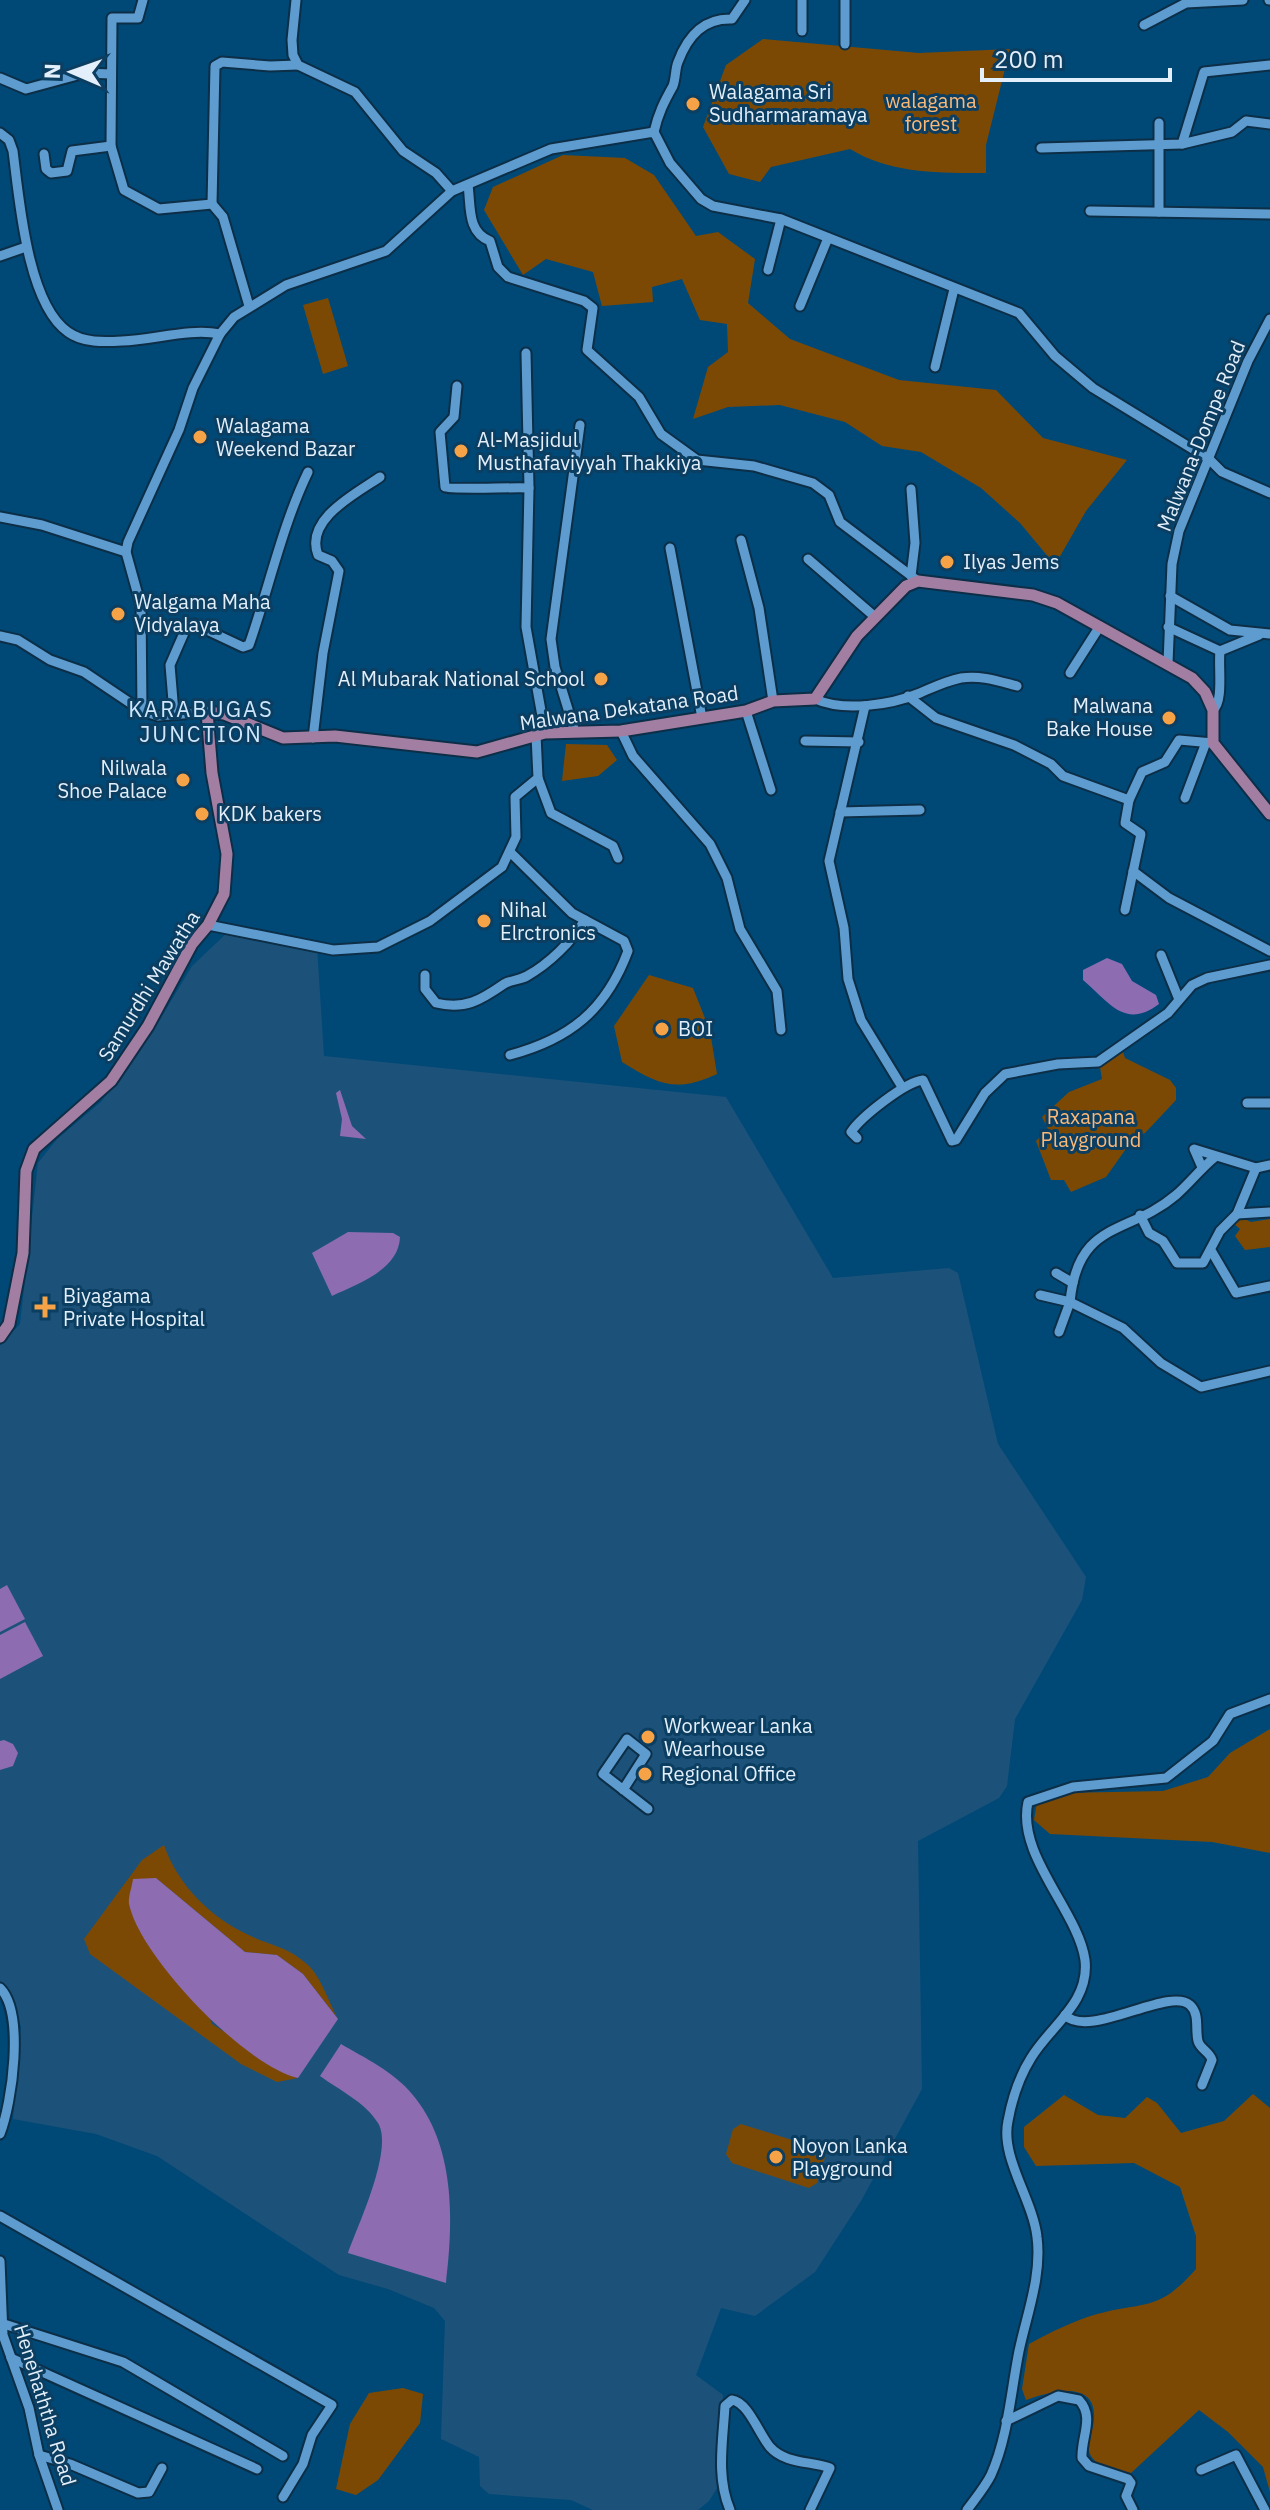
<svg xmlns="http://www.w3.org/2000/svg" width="1270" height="2510" font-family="'IBM Plex Sans',sans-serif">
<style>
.built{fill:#1c527a}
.green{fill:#7c4905}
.water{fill:#8d6cb2}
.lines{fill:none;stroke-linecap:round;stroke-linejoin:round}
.minor-casing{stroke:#0c2e47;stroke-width:13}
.major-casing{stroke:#0c2e47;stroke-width:15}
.minor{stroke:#5e9ccf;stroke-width:9}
.major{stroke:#a37ea3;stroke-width:11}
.poi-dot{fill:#f6a247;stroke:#0b3e61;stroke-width:3}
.labels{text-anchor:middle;stroke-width:6;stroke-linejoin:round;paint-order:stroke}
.poi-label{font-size:20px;fill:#e3effa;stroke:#0b3e61;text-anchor:start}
.park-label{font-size:20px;fill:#fbb978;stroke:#0b3e61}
.street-label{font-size:20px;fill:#e3effa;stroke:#0b3e61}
.neighbourhood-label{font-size:22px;letter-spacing:2px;fill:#cfe8fe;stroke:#0b3e61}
</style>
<rect width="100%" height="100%" fill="#004976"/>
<!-- built -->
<polygon class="built" points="229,931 317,947 324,1056 726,1097 833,1278 949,1268 958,1273 998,1444 1086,1577 1082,1600 1015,1719 1007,1786 999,1798 918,1841 922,2089 861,2201 815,2272 755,2316 721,2308 696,2375 723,2395 719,2485 709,2501 698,2510 593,2510 571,2500 489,2494 480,2486 479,2457 441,2439 445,2321 434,2308 388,2289 339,2275 157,2156 96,2134 13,2119 21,2027 13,1997 0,1981 0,1345 20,1324 38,1163 57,1139 101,1102 150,1036 192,966"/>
<!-- green -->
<g class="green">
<path d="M 763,39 L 919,53 L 1010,49 L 986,145 L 986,173 C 939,173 891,174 850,149 L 771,167 L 760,182 L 729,174 L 703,127 L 726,65 Z"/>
<polygon points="563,155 625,158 654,175 696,236 718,232 755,259 748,303 790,339 899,380 996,390 1043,438 1127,460 1086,511 1055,565 1020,523 981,488 921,452 882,446 845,422 780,405 728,407 693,419 708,367 728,352 727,324 700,320 682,279 652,287 653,302 602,306 593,272 546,259 523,275 484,210 493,187"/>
<polygon points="328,298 348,366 323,374 303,305"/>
<polygon points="566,744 607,745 617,760 598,776 562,781"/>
<path d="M 649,975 L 693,988 L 710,1031 L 717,1074 C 676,1093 659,1085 622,1062 L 614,1026 Z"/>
<polygon points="1123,1052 1125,1058 1170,1080 1176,1088 1176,1100 1145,1133 1135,1136 1106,1177 1071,1192 1064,1180 1051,1180 1036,1141 1048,1129 1042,1117 1069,1092 1102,1079 1100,1067"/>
<polygon points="1240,1217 1251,1222 1270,1219 1270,1247 1245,1250 1235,1236 1240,1229 1233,1223"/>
<polygon points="1270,1729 1270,1853 1212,1842 1050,1834 1034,1820 1037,1802 1062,1793 1163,1791 1208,1777 1230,1753"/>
<path d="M 164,1845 C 178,1886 213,1920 253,1937 C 275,1947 288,1947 308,1965 C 321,1977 329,2003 338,2019 L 303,1974 L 277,1955 L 245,1952 L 156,1878 L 212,2024 L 298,2078 L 277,2082 L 241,2064 L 90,1954 L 84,1939 L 142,1860 Z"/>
<path d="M 1253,2094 L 1270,2108 L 1270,2492 L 1263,2467 L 1228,2432 L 1199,2410 L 1131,2473 C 1118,2470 1099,2469 1091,2456 C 1085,2446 1091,2437 1093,2426 C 1102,2378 1053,2390 1026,2400 L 1022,2389 L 1029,2344 C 1051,2332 1073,2321 1097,2314 C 1147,2301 1158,2312 1196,2269 L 1196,2236 L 1180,2187 L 1134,2163 L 1036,2166 L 1024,2147 L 1024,2127 L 1064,2095 L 1098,2115 L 1125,2118 L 1147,2097 L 1157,2103 L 1181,2133 L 1224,2121 Z"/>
<polygon points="741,2124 827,2151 817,2183 809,2188 732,2163 726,2154 733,2129"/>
<polygon points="403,2388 423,2394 420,2423 378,2480 356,2495 336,2489 350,2424 369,2393"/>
</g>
<!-- water -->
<g class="water">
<path d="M 1107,958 L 1122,964 L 1132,981 L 1156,995 L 1159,1004 C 1125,1030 1109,1002 1083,980 L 1083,970 Z"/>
<polygon points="340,1090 352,1126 366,1139 340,1136 342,1119 336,1093"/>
<path d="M 348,1232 L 393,1233 L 400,1237 C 399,1270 357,1284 332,1296 L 312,1253 Z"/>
<polygon points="7,1585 25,1619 0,1632 0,1589"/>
<polygon points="25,1622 43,1656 0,1679 0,1635"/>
<polygon points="4,1740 13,1744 18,1753 13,1766 0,1770 0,1741"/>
<path d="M 156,1878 L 245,1952 L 277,1955 L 303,1974 L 338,2019 L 298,2078 C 245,2066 140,1957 129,1904 C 128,1897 132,1887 133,1879 Z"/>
<path d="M 341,2044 C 365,2058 394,2072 412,2094 C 455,2144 454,2220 446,2283 L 348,2253 C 358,2225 394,2149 378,2123 C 365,2102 339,2090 320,2076 Z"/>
</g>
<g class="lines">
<defs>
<g id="minor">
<polyline points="143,0 138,18 112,18 111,146 124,190 159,209 212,204 223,217 249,306"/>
<polyline points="296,0 292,40 293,55 298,65 355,92 403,151 436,173 452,191"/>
<polyline points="802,0 802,31"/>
<polyline points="845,0 845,44"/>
<polyline points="1269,0 1270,0"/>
<polyline points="1144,25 1186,3 1243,0"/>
<polyline points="0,78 26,89 85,73 111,74"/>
<path d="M 654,132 C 658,114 664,102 673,86 C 676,78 675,69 678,62 C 688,35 704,18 732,19 L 745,0"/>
<path d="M 0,133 L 9,140 L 13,151 C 19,197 27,304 68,332 C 83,343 104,342 122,341 C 154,340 189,328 220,334"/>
<polyline points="1182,144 1232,132 1246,121 1270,124"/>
<polyline points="1041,148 1182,144 1204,72 1270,65"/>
<polyline points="44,154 46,169 51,173 67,171 72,151 111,146"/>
<path d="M 468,185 C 471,207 467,232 490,241 L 498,267 L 508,277 L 584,301 L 593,308 L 587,350 L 639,397 L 661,434 L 697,460 L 754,466 L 813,483 L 829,495 L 840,522 L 918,581"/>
<polyline points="212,204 215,66 222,62 270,66 298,65"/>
<polyline points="1090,211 1270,214"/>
<polyline points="1159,212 1159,123"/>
<polyline points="0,256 26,247"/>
<polyline points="768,270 781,219"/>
<polyline points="800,306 828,238"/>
<polyline points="526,353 529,488 526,627 545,733"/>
<polyline points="935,367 954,289"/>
<path d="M 457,386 L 454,417 L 440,432 L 445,487 C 450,490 514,487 529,488"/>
<polyline points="911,489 915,543 911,576"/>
<polyline points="0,517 42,525 126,552"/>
<polyline points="741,540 759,608 773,701"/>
<polyline points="670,548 702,718"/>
<polyline points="808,559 874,616"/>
<polyline points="1170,596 1230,630 1270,634"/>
<polyline points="1168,627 1220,651 1259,635"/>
<polyline points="0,636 18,640 50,660 84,672 142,711"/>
<polyline points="1168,663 1172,564 1179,531 1248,361 1270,319"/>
<polyline points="1070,673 1100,626"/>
<polyline points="908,696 936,718 1014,745 1051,764 1063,776 1129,800 1142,772 1165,762 1179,740 1213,743"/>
<path d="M 815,699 C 844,712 891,705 920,693 C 934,687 946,681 961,678 C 981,675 998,681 1017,686"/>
<polyline points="865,706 829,861 844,928 848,979 861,1020 902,1087"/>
<path d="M 1213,710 C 1224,701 1218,667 1220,651"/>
<polyline points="746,711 771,790"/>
<polyline points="207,712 158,716 142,711 141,606 126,552 128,542 179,430 193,388 220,334 234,317 286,285 386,251 452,191 551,149 654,132 670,163 701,199 713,206 781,219 1019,313 1055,356 1093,388 1209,459 1222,472 1270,493"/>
<path d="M 174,713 L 170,665 L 187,626 L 194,624 L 243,647 L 249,645 C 269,588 282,526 308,472"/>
<polyline points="621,731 633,756 710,844 727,878 740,929 777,991 781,1030"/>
<polyline points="575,732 555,667 551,639 580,425"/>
<path d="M 313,738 L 323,653 L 339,571 L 332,561 L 318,555 C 304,519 357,493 380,477"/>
<polyline points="805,741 859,742"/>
<polyline points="538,778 551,813 613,846 618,858"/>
<polyline points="1185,798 1205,745"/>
<polyline points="840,812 920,810"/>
<polyline points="1133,871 1169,898 1270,951"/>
<polyline points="1125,910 1141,834 1125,823 1129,800"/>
<polyline points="208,925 333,950 378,947 430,921 502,867 516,837 515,797 538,778 536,735"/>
<polyline points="1161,955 1178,997"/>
<path d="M 425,975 L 425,989 L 436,1003 C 465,1010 481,1000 504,984 C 511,980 520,980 527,976 C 550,963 571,942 585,920"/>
<path d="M 510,1055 C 570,1039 606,1010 628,951 L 624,941 L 572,913 L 511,853"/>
<polyline points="1247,1103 1270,1103"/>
<path d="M 857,1138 L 851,1132 C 861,1117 905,1082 923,1080 L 952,1141 L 956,1140 L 985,1093 L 1005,1074 L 1058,1064 L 1098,1062 L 1168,1013 L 1192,985 L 1207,978 L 1270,965"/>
<path d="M 1215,1157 C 1200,1169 1190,1183 1176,1195 C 1128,1236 1078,1219 1070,1302 L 1123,1328 L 1161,1363 L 1201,1387 L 1270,1371"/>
<polyline points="1201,1165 1194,1149 1256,1168 1270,1165"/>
<polyline points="1237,1214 1270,1212"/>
<polyline points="1140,1215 1149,1233 1163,1241 1177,1263 1203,1263 1220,1231 1237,1214 1256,1168"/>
<polyline points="1212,1252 1236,1293 1270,1286"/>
<polyline points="1056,1273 1073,1283"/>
<polyline points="1040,1295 1070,1302 1059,1332"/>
<polyline points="623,1790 646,1754 627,1739 603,1774 648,1809"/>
<path d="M 0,1988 C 25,2013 12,2103 0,2134"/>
<path d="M 1065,2015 C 1089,2040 1169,1986 1190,2005 C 1200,2014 1195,2029 1198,2041 C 1200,2049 1210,2052 1212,2060 L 1202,2085"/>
<polyline points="0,2216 332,2405 312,2435 303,2464 283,2497"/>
<polyline points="0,2261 3,2335 29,2408 39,2455 58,2510"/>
<polyline points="1,2323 123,2362 283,2456"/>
<polyline points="11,2358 257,2469"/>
<path d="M 1006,2421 L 1058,2396 L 1079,2400 C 1095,2417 1081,2437 1082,2458 L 1089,2466 L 1128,2479 L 1131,2483 L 1126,2496 L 1133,2510"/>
<polyline points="39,2455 70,2464 138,2493 149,2492 162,2468"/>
<polyline points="1201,2470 1236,2455 1265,2510"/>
<path d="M 730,2510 C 716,2477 723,2441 725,2406 L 732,2400 C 748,2402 759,2434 770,2447 C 785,2464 811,2461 830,2468 L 810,2510"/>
<path d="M 967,2510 C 975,2499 985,2487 991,2475 C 1008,2437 1011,2391 1019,2351 C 1027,2314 1042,2275 1037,2237 C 1033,2200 1000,2157 1008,2121 C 1012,2099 1019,2077 1031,2058 C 1050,2026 1090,2003 1085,1960 C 1078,1911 1016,1855 1028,1802 L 1073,1787 L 1166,1778 L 1213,1741 L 1230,1714 L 1270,1699"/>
</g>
<polyline id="major" points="0,1337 9,1324 23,1253 26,1171 34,1149 111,1081 148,1026 192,944 208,925 224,894 227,854 212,773 207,712 224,714 283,738 335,736 477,752 545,733 621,731 746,711 773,701 815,699 857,636 906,586 918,581 1033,595 1057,603 1192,678 1205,692 1213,710 1213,743 1270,814"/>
</defs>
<!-- minor casing -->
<use href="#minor" class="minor-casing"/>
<!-- major casing -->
<use href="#major" class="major-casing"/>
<!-- minor -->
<use href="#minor" class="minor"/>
<!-- major -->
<use href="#major" class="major"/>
</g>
<!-- markers -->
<g class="poi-dot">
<circle cx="693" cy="104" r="8"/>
<circle cx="200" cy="437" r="8"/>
<circle cx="461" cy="451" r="8"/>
<circle cx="947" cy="562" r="8"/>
<circle cx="118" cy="614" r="8"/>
<circle cx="601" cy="679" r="8"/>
<circle cx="1169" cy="718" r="8"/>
<circle cx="183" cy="780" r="8"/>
<circle cx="202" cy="814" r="8"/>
<circle cx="484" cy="921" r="8"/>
<circle cx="662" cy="1029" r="8"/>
<path d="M41 1295h8v8h8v8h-8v8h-8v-8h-8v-8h8z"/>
<circle cx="648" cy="1737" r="8"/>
<circle cx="645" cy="1774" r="8"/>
<circle cx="776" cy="2157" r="8"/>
</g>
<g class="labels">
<!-- poi labels -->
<g class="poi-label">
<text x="709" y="99">Walagama Sri<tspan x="709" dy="23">Sudharmaramaya</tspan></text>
<text x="216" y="433">Walagama<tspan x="216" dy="23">Weekend Bazar</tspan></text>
<text x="477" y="447">Al-Masjidul<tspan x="477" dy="23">Musthafaviyyah Thakkiya</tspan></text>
<text x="963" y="569">Ilyas Jems</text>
<text x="134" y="609">Walgama Maha<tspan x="134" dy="23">Vidyalaya</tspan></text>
<text x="585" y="686" text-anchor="end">Al Mubarak National School</text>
<text x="1153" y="713" text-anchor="end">Malwana<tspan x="1153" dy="23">Bake House</tspan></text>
<text x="167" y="775" text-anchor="end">Nilwala<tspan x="167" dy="23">Shoe Palace</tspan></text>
<text x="218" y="821">KDK bakers</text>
<text x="500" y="917">Nihal<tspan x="500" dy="23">Elrctronics</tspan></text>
<text x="678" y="1036">BOI</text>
<text x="63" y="1303">Biyagama<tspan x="63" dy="23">Private Hospital</tspan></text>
<text x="664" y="1733">Workwear Lanka<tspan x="664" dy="23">Wearhouse</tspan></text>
<text x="661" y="1781">Regional Office</text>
<text x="792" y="2153">Noyon Lanka<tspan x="792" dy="23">Playground</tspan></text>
</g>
<!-- park labels -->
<g class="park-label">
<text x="931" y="108">walagama<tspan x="931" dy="23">forest</tspan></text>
<text x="1091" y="1124">Raxapana<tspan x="1091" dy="23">Playground</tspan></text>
</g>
<!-- street labels -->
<g class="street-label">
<text transform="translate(1201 436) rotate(-68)" y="7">Malwana-Dompe Road</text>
<text transform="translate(629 708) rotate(-8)" y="7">Malwana Dekatana Road</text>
<text transform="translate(149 986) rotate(-58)" y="7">Samurdhi Mawatha</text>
<text transform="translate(45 2405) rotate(73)" y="7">Henehaththa Road</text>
</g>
<!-- neighbourhood labels -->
<g class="neighbourhood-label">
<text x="201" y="717">KARABUGAS<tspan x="201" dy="25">JUNCTION</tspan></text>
</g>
</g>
<!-- north arrow -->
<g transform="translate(72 72) rotate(272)" stroke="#0b3e61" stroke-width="6" paint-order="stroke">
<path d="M0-6L14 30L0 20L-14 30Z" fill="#e3effa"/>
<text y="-12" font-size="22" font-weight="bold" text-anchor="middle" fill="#e3effa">N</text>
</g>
<!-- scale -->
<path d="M982 68v12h188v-12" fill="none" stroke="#e3effa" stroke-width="4"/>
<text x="994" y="68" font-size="24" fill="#e3effa" stroke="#0b3e61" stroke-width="6" paint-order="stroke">200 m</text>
</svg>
